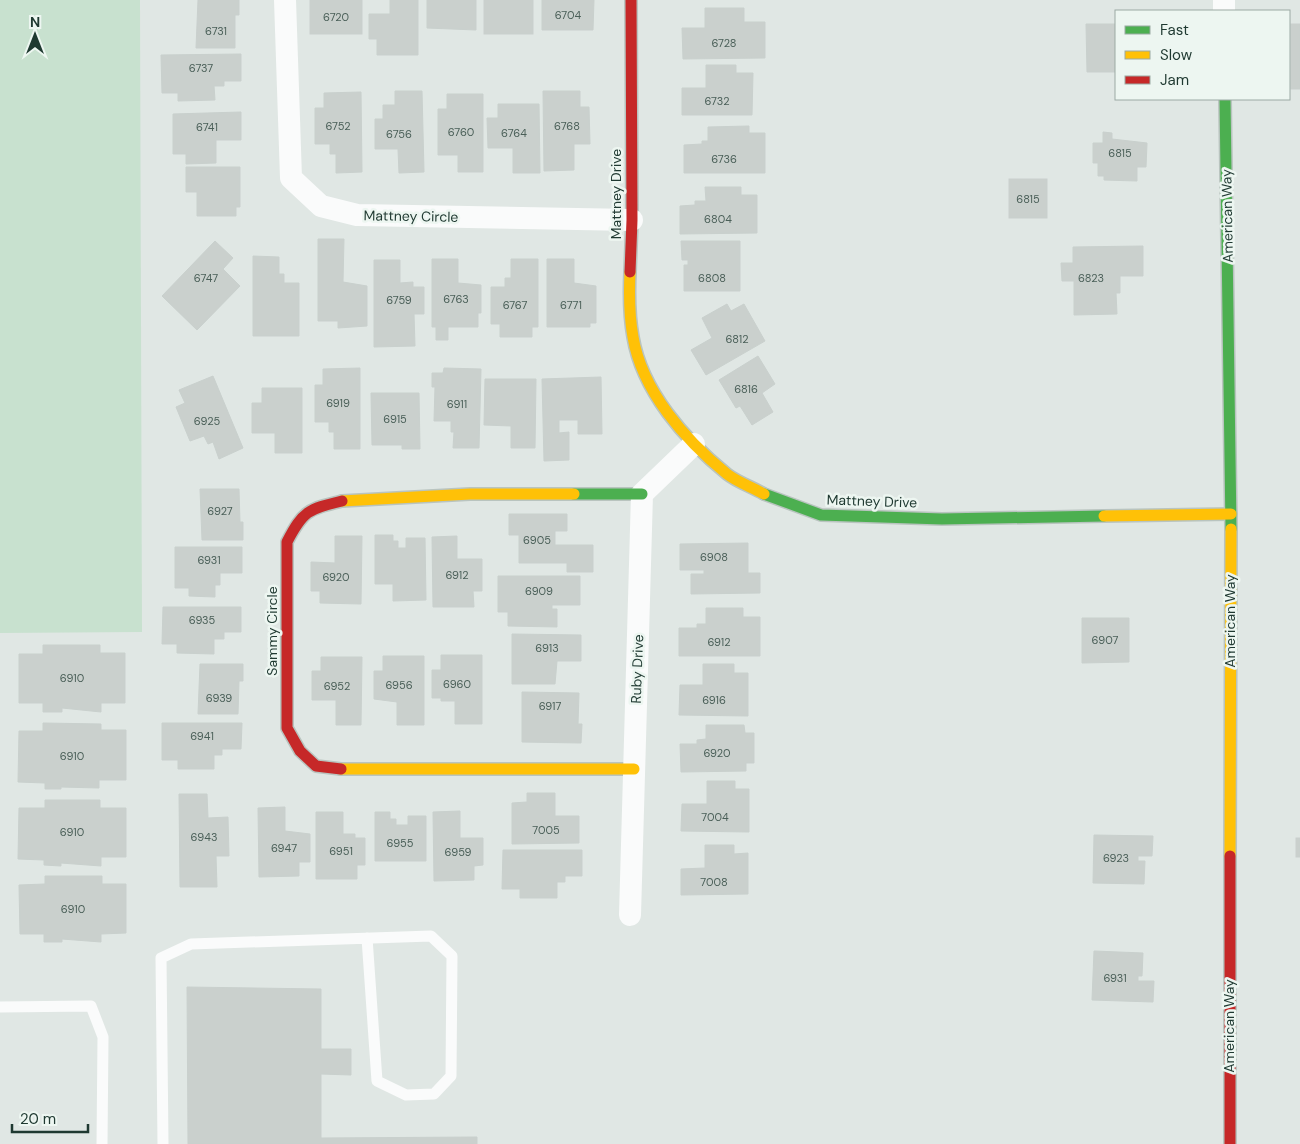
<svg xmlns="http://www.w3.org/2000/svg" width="1300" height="1144" font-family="'DM Sans',sans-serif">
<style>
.green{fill:#c8e1cf}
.building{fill:#cad0cd;stroke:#c9d0cd}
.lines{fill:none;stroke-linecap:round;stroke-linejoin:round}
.fast-casing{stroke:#b9c4bf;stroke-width:14}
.slow-casing{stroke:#b9c4bf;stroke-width:14}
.jam-casing{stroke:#b9c4bf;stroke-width:14}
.lane{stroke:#fafbfb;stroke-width:11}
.street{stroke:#fafbfb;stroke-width:22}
.fast{stroke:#4caf50;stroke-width:11}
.slow{stroke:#ffc107;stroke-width:11}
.jam{stroke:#c62828;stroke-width:11}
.labels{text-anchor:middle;stroke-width:5;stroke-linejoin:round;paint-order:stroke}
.number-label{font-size:11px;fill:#4a5f58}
.street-label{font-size:14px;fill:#1f3931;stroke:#edf6f1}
</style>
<rect width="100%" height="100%" fill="#e0e7e4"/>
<!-- green -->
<polygon class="green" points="0,0 140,0 142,632 0,633"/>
<!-- building -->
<g class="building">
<polygon points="198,0 239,0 239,15 235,15 235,48 196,48"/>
<rect x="310" y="0" width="52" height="34"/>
<polygon points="390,0 418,0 418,55 377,55 377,39 369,39 369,14 390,14"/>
<polygon points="427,0 476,0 476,30 427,28"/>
<rect x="484" y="0" width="49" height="34"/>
<polygon points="542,0 594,0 593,30 542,30"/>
<polygon points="705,8 744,8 744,22 765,22 765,58 683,59 682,28 705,28"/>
<polygon points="1086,24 1116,24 1116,72 1087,72"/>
<rect x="1291" y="24" width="9" height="65"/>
<polygon points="241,54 241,81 224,81 224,86 214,86 215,100 178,101 178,93 162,93 161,55"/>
<polygon points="706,65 736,65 736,73 753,73 752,115 682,115 682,88 706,88"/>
<polygon points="395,91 422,91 424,172 399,173 398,149 375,149 375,119 383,119 383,105 395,105"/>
<polygon points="543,91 580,91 580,107 589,107 590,144 574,144 574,170 544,171"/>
<polygon points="361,92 362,172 336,173 336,154 330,154 330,144 315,144 315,108 324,108 324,93"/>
<polygon points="447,94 483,94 483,172 458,172 458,155 438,155 438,109 447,109"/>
<polygon points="498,104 539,104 540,173 513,173 513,148 488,148 487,118 498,118"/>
<polygon points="241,112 241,140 216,140 216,163 186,164 186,154 173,154 173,114"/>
<polygon points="749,126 749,133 765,133 765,173 684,173 684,145 702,144 702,141 708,141 708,127"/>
<polygon points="1103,132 1112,133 1112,139 1147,143 1146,167 1137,167 1137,181 1104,180 1104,176 1098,176 1098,163 1093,163 1093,143 1103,143"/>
<polygon points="186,167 240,167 240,207 236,207 236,216 197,216 197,192 186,192"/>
<rect x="1009" y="179" width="38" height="39"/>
<polygon points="705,187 741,187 741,195 757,195 757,233 680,234 680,206 695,205 695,201 706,201"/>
<polygon points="318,239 344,239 343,282 367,286 367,326 338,328 338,321 318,321"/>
<polygon points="215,241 233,258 223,269 240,286 197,330 162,296"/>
<polygon points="681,241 740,241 740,291 684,291 684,265 688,265 688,260 682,260"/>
<polygon points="1143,246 1143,276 1120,276 1120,293 1116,293 1117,314 1074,315 1074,281 1062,281 1061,263 1073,263 1073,247"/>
<polygon points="253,256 279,257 279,274 284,274 284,283 299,283 299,336 253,336"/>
<polygon points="432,259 458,259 458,283 481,285 481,313 478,313 478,327 448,327 448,340 436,340 436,327 432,327"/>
<polygon points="511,259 538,259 538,327 532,327 532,337 500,337 500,324 491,324 491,287 505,287 505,278 511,278"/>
<polygon points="547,259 574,259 574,283 596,286 596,323 590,323 590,327 547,327"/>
<polygon points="374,260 400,260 400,283 413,282 413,287 424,287 424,314 414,314 415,346 374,347"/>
<polygon points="727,304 731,311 744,304 765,341 706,375 691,350 712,338 702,318"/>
<polygon points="758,356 775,384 762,393 773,412 752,425 740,406 736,408 719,380"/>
<polygon points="360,368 360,449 334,449 334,432 329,432 329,422 315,422 315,385 323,385 323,369"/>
<polygon points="444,368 481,369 479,448 453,448 454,432 451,432 451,421 434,421 435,387 432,387 432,373 443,373"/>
<polygon points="213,376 243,448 219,459 213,442 208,444 204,436 190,441 176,407 185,403 179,390"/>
<polygon points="601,377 602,434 578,434 578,420 559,420 559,433 569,432 569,460 544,461 542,379"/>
<polygon points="485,379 536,379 535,448 511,448 511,426 484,425"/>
<polygon points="262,388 302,388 302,453 275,453 275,433 252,433 252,403 262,403"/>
<polygon points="371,393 419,393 420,449 402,449 402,445 372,445"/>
<polygon points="200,489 239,489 240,522 243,522 243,540 202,540"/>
<polygon points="509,514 567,514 567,531 555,531 555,545 593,545 593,572 567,572 567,563 519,563 519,535 509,535"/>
<polygon points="375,535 393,535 393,541 398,541 398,548 406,548 406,538 425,538 426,600 393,601 393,584 375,584"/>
<polygon points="335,536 362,536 361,604 320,603 320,591 311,591 311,562 335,563"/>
<polygon points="457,536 457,559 482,559 482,591 473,591 474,607 433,607 432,537"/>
<polygon points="748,543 748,573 760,573 760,593 691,594 691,574 704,574 704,570 680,570 680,544"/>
<polygon points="175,547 242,547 242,573 220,573 220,585 215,585 215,597 189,596 189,588 175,588"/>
<polygon points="498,576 580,576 580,605 552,605 552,609 557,609 557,627 508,626 508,612 498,612"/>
<polygon points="163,607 241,607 241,632 224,632 224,639 214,639 214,654 177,653 177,644 162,644"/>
<polygon points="706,608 743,608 743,617 760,617 760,656 679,656 679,628 697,628 697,624 706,624"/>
<polygon points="1082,618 1129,618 1129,662 1082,663"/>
<polygon points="512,634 581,635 581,661 557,661 555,684 512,684"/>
<polygon points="43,645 100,645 100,653 125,653 125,703 101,703 101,712 62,708 62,712 43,712 43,703 19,703 19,654 43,654"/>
<polygon points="441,655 482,655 482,724 455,724 455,701 441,701 441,698 432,698 432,670 441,670"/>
<polygon points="383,656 424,656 424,725 397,725 397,702 374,699 374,671 383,671"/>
<polygon points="321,657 362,657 361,725 336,725 336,700 312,700 312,671 321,671"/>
<polygon points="200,664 243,664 243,681 239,681 238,714 198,714"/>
<polygon points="703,664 734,664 734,673 748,673 748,716 679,715 680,685 703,685"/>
<polygon points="522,692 579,693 578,724 582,724 581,743 522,742"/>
<polygon points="43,723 101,724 101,730 126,730 126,780 99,780 99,788 61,787 61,789 45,789 45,783 18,782 19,731 43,731"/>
<polygon points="162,723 242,723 241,749 222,749 222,755 214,755 214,769 178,769 178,760 162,760"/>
<polygon points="706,725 744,725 745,733 754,733 754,763 746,763 746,771 681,772 680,744 697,744 697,740 706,739"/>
<polygon points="707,781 735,781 735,789 749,789 749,832 681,831 682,804 707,804"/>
<polygon points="527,793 555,793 555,816 579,816 579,843 512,844 512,803 527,802"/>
<polygon points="179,794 207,794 208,818 228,817 229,856 216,856 217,887 180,887"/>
<polygon points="45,800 100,800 100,808 126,808 126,857 101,857 101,866 61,863 61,866 44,865 44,860 18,859 19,808 45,808"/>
<polygon points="285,807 285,831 310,834 310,862 299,862 299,876 259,877 258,808"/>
<polygon points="460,811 460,838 483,838 483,865 474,866 474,880 434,881 433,812"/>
<polygon points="316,812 343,812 343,834 355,834 355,838 365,838 365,865 357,865 357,879 316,879"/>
<polygon points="375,812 390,812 390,819 396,819 396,825 408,825 408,816 426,816 426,861 375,861"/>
<polygon points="1094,835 1153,836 1152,856 1138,856 1138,861 1145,861 1144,884 1093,883"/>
<rect x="1296" y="838" width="4" height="19"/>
<polygon points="705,845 734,845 734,854 748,853 748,894 681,895 681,869 705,868"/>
<polygon points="503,850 582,850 582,876 565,876 565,882 557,882 557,898 520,898 520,889 502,889"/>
<polygon points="45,876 102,876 102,884 126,884 126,933 101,934 101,942 62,939 62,942 44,942 44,934 20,934 19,885 45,884"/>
<polygon points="1094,951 1143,953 1142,976 1138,976 1138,981 1154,981 1153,1002 1092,1000"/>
<polygon points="187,987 321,989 321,1049 351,1049 351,1075 321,1074 321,1138 477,1137 477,1144 188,1144"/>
</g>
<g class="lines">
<defs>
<g id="fast">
<polyline points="1225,99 1231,529"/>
<polyline points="574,494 642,494"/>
<polyline points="764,494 821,515 942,519 1104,516"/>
</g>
<g id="slow">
<path d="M 630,272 C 629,293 629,315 633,337 C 642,391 685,440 727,474 C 737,482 752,487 764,494"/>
<polyline points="342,501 470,494 574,494"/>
<polyline points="1104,516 1231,514"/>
<polyline points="341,769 634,769"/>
<polyline points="1230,856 1231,529"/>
</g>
<g id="jam">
<polyline points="630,272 632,220 631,0"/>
<path d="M 341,769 L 316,766 L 300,751 L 287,728 L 287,542 C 303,511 308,509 342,501"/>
<polyline points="1230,1144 1230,856"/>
</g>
</defs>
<!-- fast casing -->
<use href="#fast" class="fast-casing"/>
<!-- slow casing -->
<use href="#slow" class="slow-casing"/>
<!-- jam casing -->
<use href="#jam" class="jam-casing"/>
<!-- lane -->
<g class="lane">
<polyline points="0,1007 91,1006 103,1037 102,1144"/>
<polyline points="163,1144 161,958 191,944 431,936 452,956 451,1076 434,1094 406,1095 377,1081 367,938"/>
</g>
<!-- street -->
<g class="street">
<polyline points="285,0 291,178 321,206 357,215 632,220"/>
<polyline points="1224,0 1224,11"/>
<polyline points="630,915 642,494 694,444"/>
</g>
<!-- fast -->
<use href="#fast" class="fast"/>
<!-- slow -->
<use href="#slow" class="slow"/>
<!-- jam -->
<use href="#jam" class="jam"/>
</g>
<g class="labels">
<!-- number labels -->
<g class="number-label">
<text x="568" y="19">6704</text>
<text x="336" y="21">6720</text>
<text x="216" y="35">6731</text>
<text x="724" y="47">6728</text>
<text x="201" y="72">6737</text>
<text x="717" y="105">6732</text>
<text x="338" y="130">6752</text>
<text x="567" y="130">6768</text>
<text x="207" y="131">6741</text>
<text x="461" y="136">6760</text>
<text x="514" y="137">6764</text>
<text x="399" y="138">6756</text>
<text x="1120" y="157">6815</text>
<text x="724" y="163">6736</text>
<text x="1028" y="203">6815</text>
<text x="718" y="223">6804</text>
<text x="206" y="282">6747</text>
<text x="712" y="282">6808</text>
<text x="1091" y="282">6823</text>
<text x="456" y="303">6763</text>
<text x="399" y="304">6759</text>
<text x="515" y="309">6767</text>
<text x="571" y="309">6771</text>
<text x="737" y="343">6812</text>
<text x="746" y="393">6816</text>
<text x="338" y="407">6919</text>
<text x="457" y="408">6911</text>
<text x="395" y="423">6915</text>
<text x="207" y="425">6925</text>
<text x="220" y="515">6927</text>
<text x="537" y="544">6905</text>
<text x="714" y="561">6908</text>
<text x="209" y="564">6931</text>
<text x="457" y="579">6912</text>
<text x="336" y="581">6920</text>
<text x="539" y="595">6909</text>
<text x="202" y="624">6935</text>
<text x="1105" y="644">6907</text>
<text x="719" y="646">6912</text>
<text x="547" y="652">6913</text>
<text x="72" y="682">6910</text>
<text x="457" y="688">6960</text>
<text x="399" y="689">6956</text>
<text x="337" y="690">6952</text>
<text x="219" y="702">6939</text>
<text x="714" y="704">6916</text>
<text x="550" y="710">6917</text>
<text x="202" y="740">6941</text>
<text x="717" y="757">6920</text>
<text x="72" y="760">6910</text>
<text x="715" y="821">7004</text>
<text x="546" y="834">7005</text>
<text x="72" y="836">6910</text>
<text x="204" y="841">6943</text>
<text x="400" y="847">6955</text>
<text x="284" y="852">6947</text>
<text x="341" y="855">6951</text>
<text x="458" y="856">6959</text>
<text x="1116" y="862">6923</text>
<text x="714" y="886">7008</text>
<text x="73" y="913">6910</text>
<text x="1115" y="982">6931</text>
</g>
<!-- street labels -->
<g class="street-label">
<text transform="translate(616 194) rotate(-90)" y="5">Mattney Drive</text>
<text transform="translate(411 216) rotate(1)" y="5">Mattney Circle</text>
<text transform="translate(1227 216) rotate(-91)" y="5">American Way</text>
<text transform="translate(872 501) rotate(2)" y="5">Mattney Drive</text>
<text transform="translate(1230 621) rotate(-90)" y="5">American Way</text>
<text transform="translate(272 631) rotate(-90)" y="5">Sammy Circle</text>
<text transform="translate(637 669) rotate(-88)" y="5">Ruby Drive</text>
<text transform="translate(1229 1026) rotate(-90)" y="5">American Way</text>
</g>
</g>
<!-- legend -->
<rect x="1115" y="10" width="175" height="90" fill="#edf6f1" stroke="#9baaa4"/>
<rect x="1125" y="26" width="25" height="8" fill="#4caf50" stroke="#9baaa4"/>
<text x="1160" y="35" font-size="15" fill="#1f3931">Fast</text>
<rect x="1125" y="51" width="25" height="8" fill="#ffc107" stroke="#9baaa4"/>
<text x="1160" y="60" font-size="15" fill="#1f3931">Slow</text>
<rect x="1125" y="76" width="25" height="8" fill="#c62828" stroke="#9baaa4"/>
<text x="1160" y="85" font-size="15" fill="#1f3931">Jam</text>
<!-- north arrow -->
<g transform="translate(35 35)" stroke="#edf6f1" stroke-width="4" paint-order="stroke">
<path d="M0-4L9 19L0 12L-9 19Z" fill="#1f3931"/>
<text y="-8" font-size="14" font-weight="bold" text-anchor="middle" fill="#1f3931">N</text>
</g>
<!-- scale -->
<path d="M12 1124v8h76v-8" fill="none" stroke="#1f3931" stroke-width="2.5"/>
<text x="20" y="1124" font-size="15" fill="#1f3931" stroke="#edf6f1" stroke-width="4" paint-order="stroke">20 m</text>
</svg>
